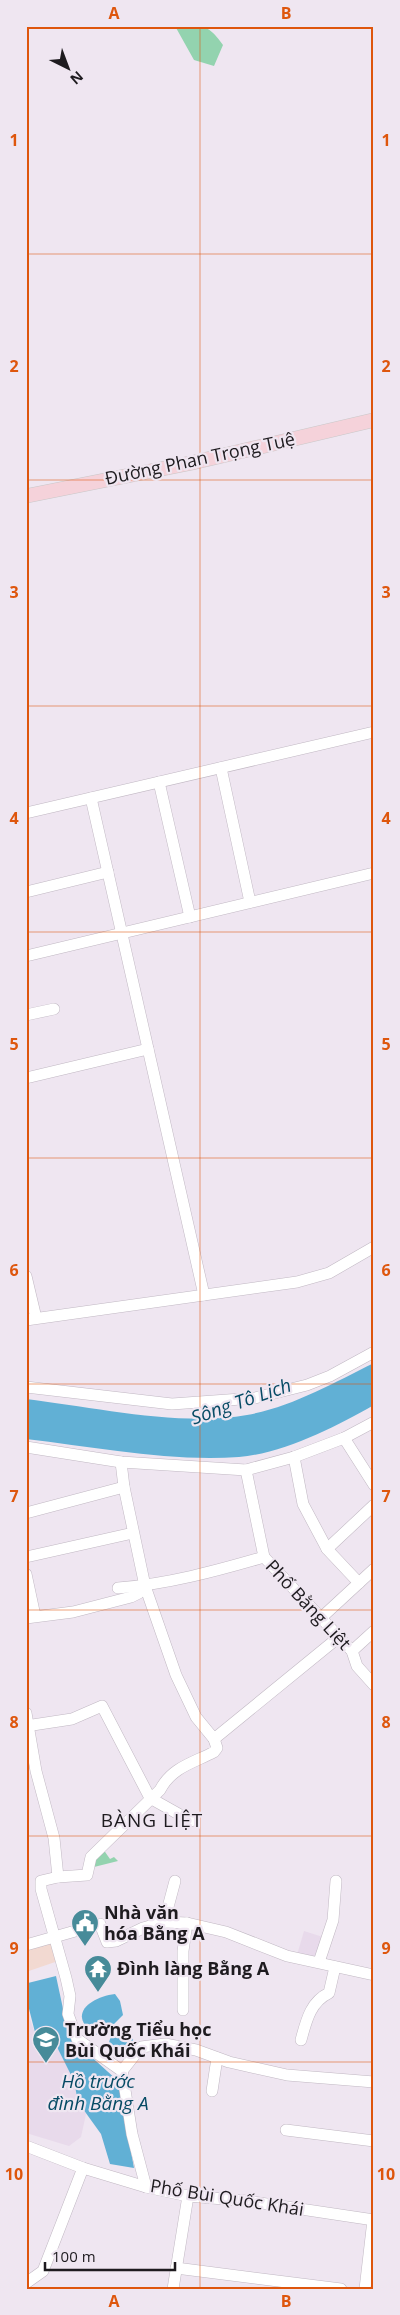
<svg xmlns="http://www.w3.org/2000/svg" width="400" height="2315" font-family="'Open Sans',sans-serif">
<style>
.commercial{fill:#f2d9d1}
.built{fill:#e8daeb}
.green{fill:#93d3af}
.water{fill:#61b0d5}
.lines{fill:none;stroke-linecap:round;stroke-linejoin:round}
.minor-casing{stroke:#c1b8c3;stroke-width:12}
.major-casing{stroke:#c9c8c9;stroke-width:15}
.minor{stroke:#fff;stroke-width:11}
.major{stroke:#f5d2da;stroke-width:14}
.grid{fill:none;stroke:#de560d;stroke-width:1;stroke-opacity:0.55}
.labels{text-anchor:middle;stroke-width:4.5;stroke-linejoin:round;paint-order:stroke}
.street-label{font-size:18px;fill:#1e1b1f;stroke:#efe6f1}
.poi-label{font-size:18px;font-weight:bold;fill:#1e1b1f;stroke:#efe6f1;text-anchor:start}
.water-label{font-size:19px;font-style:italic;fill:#064b65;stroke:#efe6f1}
.neighbourhood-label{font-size:19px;letter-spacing:1px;fill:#1e1b1f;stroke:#efe6f1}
.neatline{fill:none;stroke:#de560d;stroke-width:2}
.grid-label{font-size:16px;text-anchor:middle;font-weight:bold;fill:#de560d}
</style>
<rect width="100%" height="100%" fill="#efe6f1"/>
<!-- commercial -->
<polygon class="commercial" points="55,1940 61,1960 26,1972 26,1948"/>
<!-- built -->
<g class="built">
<polygon points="304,1931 326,1938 319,1961 297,1955"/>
<polygon points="26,1983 30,2019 37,2039 57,2047 74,2081 79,2102 86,2114 81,2137 69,2146 26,2133"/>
</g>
<!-- green -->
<g class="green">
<path d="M 175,26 C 201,26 207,22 223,45 L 214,66 L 194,60 Z"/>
<polygon points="103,1849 110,1859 114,1857 118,1861 90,1868"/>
</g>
<!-- water -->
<g class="water">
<path d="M 374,1363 L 374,1405 C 335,1427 285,1453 239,1457 C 169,1462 96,1447 26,1439 L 26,1399 C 93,1407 181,1427 247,1415 C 292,1407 333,1383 374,1363 Z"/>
<polygon points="56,1976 65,2018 74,2041 118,2081 134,2168 110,2164 101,2134 78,2102 74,2081 57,2047 37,2040 27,2001 28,1983"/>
<path d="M 115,1994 L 120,2001 L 123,2015 L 112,2026 L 97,2035 C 65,2016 90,1997 115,1994 Z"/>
<path d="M 115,2032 L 131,2033 L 134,2043 L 126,2059 C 110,2056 103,2044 115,2032 Z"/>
</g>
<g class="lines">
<defs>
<g id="minor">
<polyline points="221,768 250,902"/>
<polyline points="159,782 190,917"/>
<polyline points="91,798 204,1295"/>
<polyline points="26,813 374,732"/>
<polyline points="26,892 108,872"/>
<polyline points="26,956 374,873"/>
<polyline points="26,1015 54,1009"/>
<polyline points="26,1078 148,1049"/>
<polyline points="26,1276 36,1318"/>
<polyline points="26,1320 297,1282 329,1273 374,1247"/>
<polyline points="26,1387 172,1404 255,1398 307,1385 330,1376 374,1352"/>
<polyline points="344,1438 374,1485"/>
<polyline points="26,1447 121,1462 246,1470 294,1457 344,1438 374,1422"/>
<polyline points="294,1457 303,1504 327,1549 359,1583"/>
<polyline points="121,1462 124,1487 145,1586 176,1675 196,1717 214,1739 339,1637"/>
<polyline points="246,1470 264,1557"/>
<polyline points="26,1513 124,1487"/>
<polyline points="327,1549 374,1505"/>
<polyline points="26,1557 133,1533"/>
<polyline points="26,1574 35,1616"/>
<path d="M 118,1588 C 168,1584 216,1571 264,1557 L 352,1651 L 357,1666 L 374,1685"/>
<polyline points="322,1617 374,1569"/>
<polyline points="26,1618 73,1612 131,1597 139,1593 145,1586"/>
<polyline points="352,1651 374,1631"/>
<polyline points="26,1713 36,1771 54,1838 58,1877"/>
<polyline points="26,1726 72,1719 102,1706 150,1798"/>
<polyline points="150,1798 191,1821"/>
<polyline points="164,1922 175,1881"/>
<polyline points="26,1945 100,1924 107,1942 116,1941 143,1928 164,1922 187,1923 226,1932 287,1956 374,1975"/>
<polyline points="319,1962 333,1920 336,1881"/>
<polyline points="183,2010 183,1951 187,1923"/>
<path d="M 301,2040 C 306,2022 310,2002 329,1993 L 335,1967"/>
<polyline points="122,2071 141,2047 165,2044 196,2050 229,2062 287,2075 374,2082"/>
<polyline points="212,2091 217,2058"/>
<polyline points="286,2130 374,2141"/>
<polyline points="26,2146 83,2168 146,2187 188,2196 247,2201 374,2220"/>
<path d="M 146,2187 L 132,2134 L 122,2071 L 77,2039 L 68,2014 L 70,1996 L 66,1978 L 41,1889 L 41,1881 L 58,1877 L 87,1875 L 91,1857 L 160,1790 C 172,1767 193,1763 214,1752 L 217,1748 L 214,1739"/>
<polyline points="176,2268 341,2289"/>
<polyline points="26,2283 43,2271 83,2168"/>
<polyline points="173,2289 188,2196"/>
<polyline points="365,2289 373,2220"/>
</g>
<polyline id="major" points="26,496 191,463 374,420"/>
</defs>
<!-- minor casing -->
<use href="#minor" class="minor-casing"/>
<!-- major casing -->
<use href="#major" class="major-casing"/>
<!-- minor -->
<use href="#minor" class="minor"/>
<!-- major -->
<use href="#major" class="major"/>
</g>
<!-- grid -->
<path class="grid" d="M 200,26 L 200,2289M 26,254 L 374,254M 26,480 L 374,480M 26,706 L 374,706M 26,932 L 374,932M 26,1158 L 374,1158M 26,1384 L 374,1384M 26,1610 L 374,1610M 26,1836 L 374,1836M 26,2062 L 374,2062"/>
<!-- icons -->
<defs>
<symbol id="civic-pin" viewBox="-11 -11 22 30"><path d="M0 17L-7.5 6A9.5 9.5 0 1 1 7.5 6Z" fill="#478b99" stroke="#efe6f1"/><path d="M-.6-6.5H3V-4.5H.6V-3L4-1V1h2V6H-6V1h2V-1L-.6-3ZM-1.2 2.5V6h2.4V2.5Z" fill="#fff"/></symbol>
<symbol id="temple-pin" viewBox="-11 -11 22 30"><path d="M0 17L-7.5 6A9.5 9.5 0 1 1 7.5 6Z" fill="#478b99" stroke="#efe6f1"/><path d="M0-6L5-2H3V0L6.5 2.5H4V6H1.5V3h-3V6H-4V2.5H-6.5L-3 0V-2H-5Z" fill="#fff"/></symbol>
<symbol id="school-pin" viewBox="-11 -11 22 30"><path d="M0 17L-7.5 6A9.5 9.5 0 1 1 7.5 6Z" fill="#478b99" stroke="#efe6f1"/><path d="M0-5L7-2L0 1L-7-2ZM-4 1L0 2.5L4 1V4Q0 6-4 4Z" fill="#fff"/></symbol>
</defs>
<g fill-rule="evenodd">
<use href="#civic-pin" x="69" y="1907" width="32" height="43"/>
<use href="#temple-pin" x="82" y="1953" width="32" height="43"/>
<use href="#school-pin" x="30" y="2024" width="32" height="43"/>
</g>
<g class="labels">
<!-- street labels -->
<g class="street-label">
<text transform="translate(200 459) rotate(-12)" y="6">Đường Phan Trọng Tuệ</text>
<text transform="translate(308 1605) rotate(47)" y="6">Phố Bằng Liệt</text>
<text transform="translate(227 2198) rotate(9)" y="6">Phố Bùi Quốc Khái</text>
</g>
<!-- poi labels -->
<g class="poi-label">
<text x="104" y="1919">Nhà văn<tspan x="104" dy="21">hóa Bằng A</tspan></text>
<text x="117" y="1975">Đình làng Bằng A</text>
<text x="65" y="2036">Trường Tiểu học<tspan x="65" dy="21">Bùi Quốc Khái</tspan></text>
</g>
<!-- water labels -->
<g class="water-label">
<text transform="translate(241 1401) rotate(-19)" y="7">Sông Tô Lịch</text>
<text x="98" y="2088">Hồ trước<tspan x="98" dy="22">đình Bằng A</tspan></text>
</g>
<!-- neighbourhood labels -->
<g class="neighbourhood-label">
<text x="152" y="1827">BÀNG LIỆT</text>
</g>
</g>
<!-- border -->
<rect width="400" height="2315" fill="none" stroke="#efe6f1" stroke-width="55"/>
<!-- north arrow -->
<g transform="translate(68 68) rotate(138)" stroke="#efe6f1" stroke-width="4" paint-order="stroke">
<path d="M0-4L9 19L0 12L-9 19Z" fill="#1e1b1f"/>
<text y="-8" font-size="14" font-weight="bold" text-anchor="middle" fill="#1e1b1f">N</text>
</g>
<!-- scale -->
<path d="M45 2262v8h130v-8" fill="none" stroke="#1e1b1f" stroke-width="2.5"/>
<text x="52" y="2262" font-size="15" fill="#1e1b1f" stroke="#efe6f1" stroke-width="4" paint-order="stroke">100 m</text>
<rect x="28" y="28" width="344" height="2260" class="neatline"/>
<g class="grid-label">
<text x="114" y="19">A</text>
<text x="286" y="19">B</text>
<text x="14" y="146">1</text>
<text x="386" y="146">1</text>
<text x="14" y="372">2</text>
<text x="386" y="372">2</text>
<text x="14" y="598">3</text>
<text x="386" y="598">3</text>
<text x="14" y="824">4</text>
<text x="386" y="824">4</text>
<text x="14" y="1050">5</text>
<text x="386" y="1050">5</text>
<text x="14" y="1276">6</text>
<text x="386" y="1276">6</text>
<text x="14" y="1502">7</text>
<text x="386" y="1502">7</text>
<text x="14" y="1728">8</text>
<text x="386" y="1728">8</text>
<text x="14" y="1954">9</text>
<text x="386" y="1954">9</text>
<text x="14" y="2180">10</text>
<text x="386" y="2180">10</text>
<text x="114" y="2307">A</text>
<text x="286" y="2307">B</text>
</g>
</svg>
